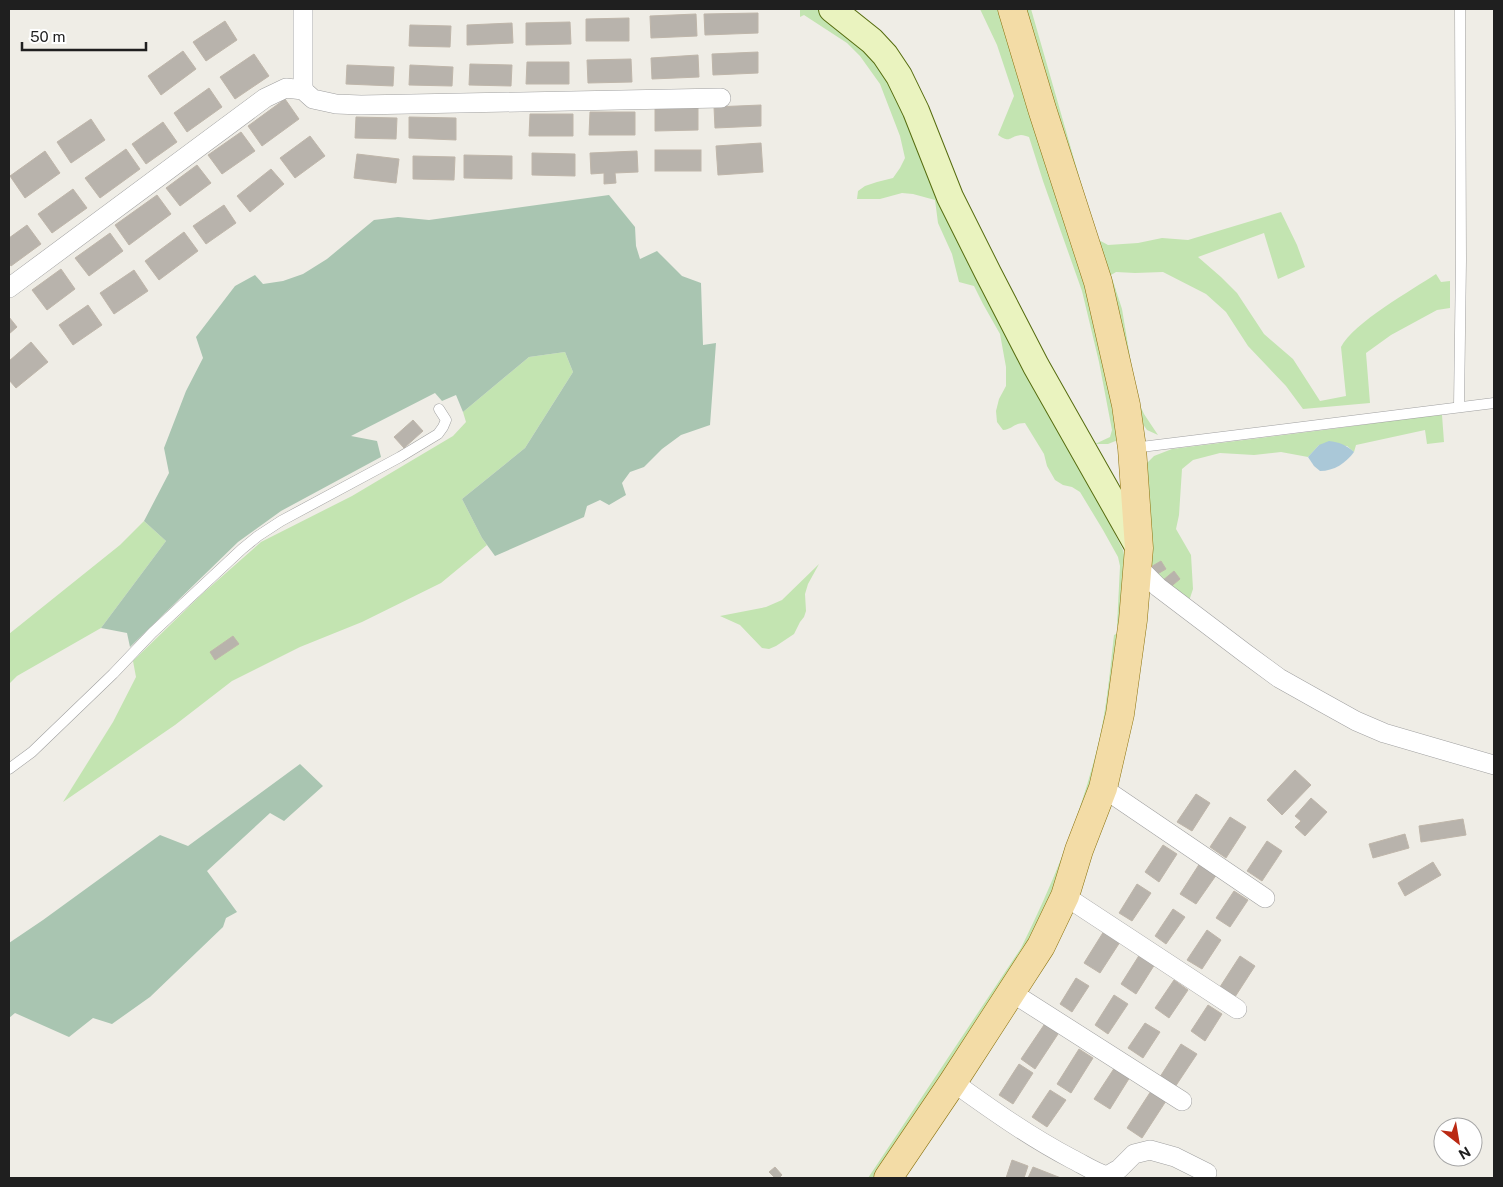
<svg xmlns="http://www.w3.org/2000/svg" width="1503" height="1187" font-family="'Public Sans',sans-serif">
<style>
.grass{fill:#c3e4b1}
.cemetery{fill:#a9c5b1}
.water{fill:#aac8d8}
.building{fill:#b8b3ac;stroke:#bfb6aa}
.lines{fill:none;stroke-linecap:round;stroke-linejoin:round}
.lane-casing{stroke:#a0a0a0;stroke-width:11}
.street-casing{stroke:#a0a0a0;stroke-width:20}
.secondary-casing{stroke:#566c0f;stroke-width:28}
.primary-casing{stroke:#8b720e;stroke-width:29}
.lane{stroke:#fff;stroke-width:10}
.street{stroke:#fff;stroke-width:19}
.secondary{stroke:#eaf3bf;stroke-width:26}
.primary{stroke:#f3dca6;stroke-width:28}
</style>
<rect width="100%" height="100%" fill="#efede6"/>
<!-- grass -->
<g class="grass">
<path d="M 800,9 L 821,9 L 881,67 L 1123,550 L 1126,562 L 1124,620 L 1117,626 L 1120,566 L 1118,557 L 1103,530 L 1080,492 L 1072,487 L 1063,485 L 1055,480 L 1047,466 L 1044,454 L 1025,423 C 1013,423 1013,429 1003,430 L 997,422 L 996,411 L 999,399 L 1006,386 L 1006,367 L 1000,334 L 983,304 L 974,286 L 959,282 L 952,254 L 938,223 L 935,200 L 913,194 L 902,193 L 880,199 L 857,199 L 858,191 L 865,186 L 877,182 L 893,178 L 900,168 L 905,158 L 900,136 L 880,84 L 860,56 L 847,43 L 804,15 L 800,17 Z"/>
<path d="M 980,9 L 1001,9 L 1077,245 L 1108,373 L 1118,440 L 1108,444 L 1095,444 L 1110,437 L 1112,430 L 1099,362 L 1082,291 L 1043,181 L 1029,137 C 1026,136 1024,135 1021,135 C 1009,136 1011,144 998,135 L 1014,96 L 997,45 Z"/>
<path d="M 1019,9 L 1031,9 L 1097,239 L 1108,245 L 1138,243 L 1162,238 L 1188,240 L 1281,212 L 1297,245 L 1305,267 L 1278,279 L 1264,233 L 1198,257 L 1221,277 L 1237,293 L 1264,334 L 1293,359 L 1320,401 L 1346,396 L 1341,347 C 1353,323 1412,290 1436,274 L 1441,282 L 1450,281 L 1450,308 L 1437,310 L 1391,335 L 1366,353 L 1370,403 L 1303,409 L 1286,386 L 1248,346 L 1226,312 L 1206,294 L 1163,272 L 1135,273 L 1116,272 L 1111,275 L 1122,309 L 1137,399 L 1144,414 L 1158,435 L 1147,430 L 1140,420 Z"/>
<polygon points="565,352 573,372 525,448 462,499 482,538 487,545 441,583 362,622 300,647 232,681 175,725 63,802 113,722 136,677 133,661 201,595 261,542 352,496 453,436 466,422 463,412 529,357"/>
<polygon points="1442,415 1444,442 1427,444 1425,430 1356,445 1354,452 1347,446 1319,445 1308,457 1281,452 1254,455 1220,453 1193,460 1182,469 1179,515 1176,529 1191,555 1193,589 1189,601 1172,590 1149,566 1142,468 1154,456 1172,449 1339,428 1425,416"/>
<polygon points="144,521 166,541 101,628 17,676 9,684 9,634 120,545"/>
<polygon points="819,564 808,584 805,594 806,611 804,617 800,622 794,634 776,646 769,649 762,648 740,625 720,616 766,607 782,600"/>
<path d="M 1123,631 L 1116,692 L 1061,890 L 883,1178 L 868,1178 L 1021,948 C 1054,882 1082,812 1099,741 C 1107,706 1110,670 1114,635 Z"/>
</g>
<!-- cemetery -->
<g class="cemetery">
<polygon points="609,195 635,227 636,246 640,259 657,251 682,276 701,283 703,345 716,343 710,425 681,435 662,449 644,467 630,472 622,483 626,495 609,505 600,500 587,506 584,517 495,556 482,538 462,499 525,448 573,372 565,352 529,357 463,412 456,395 442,401 435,393 351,436 377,441 381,457 281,511 238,542 130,647 127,633 101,628 166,541 144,521 169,473 164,448 186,391 203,358 196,337 235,286 255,275 263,284 283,281 303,274 327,259 374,220 398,217 429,220"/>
<polygon points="300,764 323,786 284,821 270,813 207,871 237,912 226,918 223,927 150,997 112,1024 93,1018 69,1037 15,1013 9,1018 9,943 43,920 160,835 188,846"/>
</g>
<!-- water -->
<path class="water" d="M 1329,441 C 1339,442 1346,445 1354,452 C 1346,463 1334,471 1320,471 L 1314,466 L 1308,457 L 1319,445 Z"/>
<!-- building -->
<g class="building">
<polygon points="758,13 758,33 705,35 704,14"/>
<polygon points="696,14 697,36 651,38 650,16"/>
<polygon points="629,18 629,41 586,41 586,19"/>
<polygon points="225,21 237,40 206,61 193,42"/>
<polygon points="570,22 571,44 526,45 526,23"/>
<polygon points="512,23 513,43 467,45 467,25"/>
<polygon points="410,25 451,26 450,47 409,46"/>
<polygon points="183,51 196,69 161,95 148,76"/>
<polygon points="758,52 758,73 713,75 712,54"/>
<polygon points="254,54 269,76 235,99 220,77"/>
<polygon points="698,55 699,77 652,79 651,58"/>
<polygon points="631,59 632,82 588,83 587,60"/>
<polygon points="527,62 569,62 569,84 526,84"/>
<polygon points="470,64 512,65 511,86 469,85"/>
<polygon points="347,65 394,67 393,86 346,84"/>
<polygon points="410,65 453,67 452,86 409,85"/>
<polygon points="209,88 222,107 187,132 174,113"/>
<polygon points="285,99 299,119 262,146 248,126"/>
<polygon points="761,105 761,126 715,128 714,107"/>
<polygon points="698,108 698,130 655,131 655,109"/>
<polygon points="590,112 635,112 635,135 589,135"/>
<polygon points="530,114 573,114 573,136 529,136"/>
<polygon points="356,117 397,118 396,139 355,138"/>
<polygon points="409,117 456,118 456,140 409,138"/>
<polygon points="91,119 105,140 71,163 57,142"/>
<polygon points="163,122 177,142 146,164 132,144"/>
<polygon points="241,132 255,151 222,174 208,155"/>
<polygon points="310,136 325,156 295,178 280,158"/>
<polygon points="761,143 763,172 718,175 716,146"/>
<polygon points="126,149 140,169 100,198 85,178"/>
<rect x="655" y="150" width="46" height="21"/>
<polygon points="45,151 60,173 25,198 10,176"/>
<polygon points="637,151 638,172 615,173 616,183 604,184 604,173 591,174 590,153"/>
<polygon points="532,153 575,154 575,176 532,175"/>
<polygon points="357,154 399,159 396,183 354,178"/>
<polygon points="464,155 512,156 512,179 464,178"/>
<polygon points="413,156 455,157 454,180 413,179"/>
<polygon points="197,165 211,183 180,206 166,188"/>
<polygon points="271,169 284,184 250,212 237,196"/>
<polygon points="73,189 87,208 52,233 38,214"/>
<polygon points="157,195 171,214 129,245 115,225"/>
<polygon points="224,205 236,223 206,244 193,226"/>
<polygon points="27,225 41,244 11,266 9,263 9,238"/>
<polygon points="184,232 198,251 159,280 145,261"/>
<polygon points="110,233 123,251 89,276 75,258"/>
<polygon points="61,269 75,289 47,310 32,290"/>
<polygon points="134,270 148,291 114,314 100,293"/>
<polygon points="88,305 102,325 73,345 59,325"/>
<polygon points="9,317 17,327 9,334"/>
<polygon points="31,342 48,362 16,388 9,380 9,361"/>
<polygon points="413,420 423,431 404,448 394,437"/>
<polygon points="1161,561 1166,569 1154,576 1149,568"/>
<polygon points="1174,571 1180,579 1168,589 1162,581"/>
<polygon points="233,636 239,644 215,660 210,652"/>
<polygon points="1295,770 1311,785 1282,815 1267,800"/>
<polygon points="1196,794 1210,803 1192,831 1177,822"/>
<polygon points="1311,798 1327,812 1305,836 1295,827 1301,821 1295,816"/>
<polygon points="1230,817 1246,827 1226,858 1210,847"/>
<polygon points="1463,819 1466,835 1421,842 1419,826"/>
<polygon points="1405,834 1409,848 1373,858 1369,844"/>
<polygon points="1267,841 1282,851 1262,881 1247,871"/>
<polygon points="1163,845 1177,854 1159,882 1145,872"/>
<polygon points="1433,862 1441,875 1405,896 1398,883"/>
<polygon points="1200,863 1217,874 1196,904 1180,894"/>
<polygon points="1137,884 1151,893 1132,921 1119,913"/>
<polygon points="1234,891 1248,900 1230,927 1216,918"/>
<polygon points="1173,909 1185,917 1166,944 1155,936"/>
<polygon points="1207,930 1221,940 1202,969 1187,960"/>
<polygon points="1104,931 1120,942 1100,973 1084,963"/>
<polygon points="1140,954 1155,964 1136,994 1121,984"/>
<polygon points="1240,956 1255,966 1233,1000 1218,990"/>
<polygon points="1076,978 1089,986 1072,1012 1060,1004"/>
<polygon points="1174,980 1188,990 1169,1018 1155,1008"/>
<polygon points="1114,995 1128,1004 1108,1034 1095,1025"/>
<polygon points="1208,1005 1222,1014 1205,1041 1191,1031"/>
<polygon points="1046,1022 1060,1031 1035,1069 1021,1059"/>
<polygon points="1145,1023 1160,1032 1143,1058 1128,1048"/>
<polygon points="1181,1044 1197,1054 1173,1090 1158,1080"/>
<polygon points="1079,1049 1093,1058 1071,1093 1057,1084"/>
<polygon points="1019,1064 1033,1073 1013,1104 999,1095"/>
<polygon points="1115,1067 1130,1077 1110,1109 1094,1099"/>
<polygon points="1050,1090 1066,1100 1047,1127 1032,1117"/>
<polygon points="1151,1091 1166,1101 1142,1138 1127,1128"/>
<polygon points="1012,1160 1028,1166 1024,1178 1006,1178"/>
<polygon points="775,1167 782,1175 779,1178 775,1178 769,1172"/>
<polygon points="1033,1167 1061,1178 1028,1178"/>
</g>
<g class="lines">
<defs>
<g id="lane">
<polyline points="1459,406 1461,260 1460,9"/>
<polyline points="1133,448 1494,403"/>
<polyline points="9,769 32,752 113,674 152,633 242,549 258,536 281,521 400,457 438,434 443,427 446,420 439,409"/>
</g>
<g id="street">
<polyline points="303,90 303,9"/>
<polyline points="9,288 265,98 286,88 303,90 313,99 336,104 361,105 721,98"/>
<polyline points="1137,566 1158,587 1245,653 1279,678 1320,701 1356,721 1384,733 1494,765"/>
<polyline points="1103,788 1265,898"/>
<polyline points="1065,896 1237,1009"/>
<polyline points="1011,992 1182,1101"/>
<path d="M 953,1082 C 992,1110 1030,1137 1072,1159 C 1084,1165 1094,1172 1107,1176 L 1119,1169 L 1134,1154 L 1150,1150 L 1175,1157 L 1207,1173"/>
</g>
<polyline id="secondary" points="832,9 872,41 885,55 899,76 916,111 950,197 988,273 1036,366 1139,548"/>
<polyline id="primary" points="888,1178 953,1082 1041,946 1065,896 1079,850 1103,788 1120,714 1133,620 1139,548 1132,448 1126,405 1098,282 1042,109 1012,9"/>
</defs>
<!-- lane casing -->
<use href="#lane" class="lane-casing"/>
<!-- street casing -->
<use href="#street" class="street-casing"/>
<!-- secondary casing -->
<use href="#secondary" class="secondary-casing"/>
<!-- primary casing -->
<use href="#primary" class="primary-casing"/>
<!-- lane -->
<use href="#lane" class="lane"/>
<!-- street -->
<use href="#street" class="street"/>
<!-- secondary -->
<use href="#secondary" class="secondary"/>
<!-- primary -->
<use href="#primary" class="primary"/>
</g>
<!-- border -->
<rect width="1503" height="1187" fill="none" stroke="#1f1f1f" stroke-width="20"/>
<!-- north arrow -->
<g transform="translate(1458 1142) rotate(149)"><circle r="24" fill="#ffffff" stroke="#a5a5a5"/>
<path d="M0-4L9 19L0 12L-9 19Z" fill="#ba2913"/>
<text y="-8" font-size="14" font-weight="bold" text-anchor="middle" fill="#1f1f1f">N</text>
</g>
<!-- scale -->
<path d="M22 42v8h124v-8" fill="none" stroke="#1f1f1f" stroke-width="2.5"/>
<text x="30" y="42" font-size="15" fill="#1f1f1f" stroke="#ffffff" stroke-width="4" paint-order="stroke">50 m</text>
</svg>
